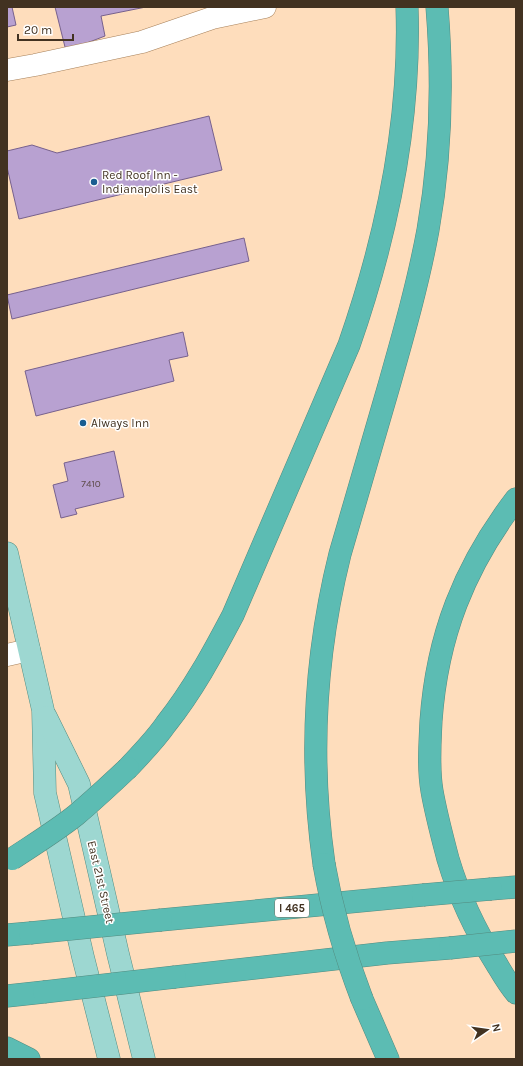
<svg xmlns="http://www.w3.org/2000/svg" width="523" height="1066" font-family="Karla,sans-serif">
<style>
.building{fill:#b8a1d1;stroke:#77618d}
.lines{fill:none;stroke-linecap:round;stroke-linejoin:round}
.minor-casing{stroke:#a7815a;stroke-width:23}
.major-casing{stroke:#538c80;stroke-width:23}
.highway-casing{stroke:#538c80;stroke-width:23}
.minor{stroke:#fff;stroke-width:22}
.major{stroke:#9dd7d1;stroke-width:22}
.highway{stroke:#5cbcb3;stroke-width:22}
.highway-bridge-casing{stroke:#538c80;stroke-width:23;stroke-linecap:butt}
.highway-bridge{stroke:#5cbcb3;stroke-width:22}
.poi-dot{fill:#195d91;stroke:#fff;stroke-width:1.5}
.labels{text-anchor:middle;stroke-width:3;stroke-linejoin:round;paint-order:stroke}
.number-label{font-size:10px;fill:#604e4d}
.shield{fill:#fff;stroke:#7b7064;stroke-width:1}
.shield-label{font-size:11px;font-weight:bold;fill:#423221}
.poi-label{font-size:12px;fill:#423221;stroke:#fff;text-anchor:start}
.street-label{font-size:12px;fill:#423221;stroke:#fff}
</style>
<rect width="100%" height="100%" fill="#feddbc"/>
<!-- building -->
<g class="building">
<polygon points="7,7 12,7 16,25 7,27"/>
<polygon points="55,7 146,7 101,16 105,36 66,51"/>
<polygon points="209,116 222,170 19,219 7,167 7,151 32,145 57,153"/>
<polygon points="244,238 249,261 12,319 7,295"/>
<polygon points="183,332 188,356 169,360 174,381 36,416 25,371"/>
<polygon points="114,451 124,497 75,509 77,514 61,518 53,485 68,481 64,463"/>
</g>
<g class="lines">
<defs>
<g id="minor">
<polyline points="7,70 35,65 142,42 212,18 265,7"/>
<polyline points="7,655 29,650"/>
</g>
<g id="major">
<polyline points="7,553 43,710 45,793 83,957 109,1059"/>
<polyline points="46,717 79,784 118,954 144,1059"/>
</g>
<g id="highway">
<path d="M 516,499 C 464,567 437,636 431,721 C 430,744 428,768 432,791 C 436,814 442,836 448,859 C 459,896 475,930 496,963 C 502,973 508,984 516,993"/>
<path d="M 128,768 C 141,754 155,740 166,724 C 193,690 213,653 233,615 L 349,345 C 387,236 411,123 407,7"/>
<path d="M 324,864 C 309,759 314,658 340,554 C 356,499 372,444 388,389 C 403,336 418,284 428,230 C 441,157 443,81 437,7"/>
<polyline points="491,889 516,887"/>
<polyline points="161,920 423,895"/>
<polyline points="7,935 30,933"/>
<polyline points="175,977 387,953 450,948"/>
<polyline points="7,996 44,992"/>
<polyline points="362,999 388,1059"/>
<polyline points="7,1048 29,1059"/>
</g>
</defs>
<!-- minor casing -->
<use href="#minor" class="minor-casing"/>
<!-- major casing -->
<use href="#major" class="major-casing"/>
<!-- highway casing -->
<use href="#highway" class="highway-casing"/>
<!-- minor -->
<use href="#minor" class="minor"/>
<!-- major -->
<use href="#major" class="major"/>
<!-- highway -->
<use href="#highway" class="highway"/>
<defs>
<g id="highway-bridge">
<path d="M 12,859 C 33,845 56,831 76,815 C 94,800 111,784 128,768"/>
<path d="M 324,864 C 332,910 345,955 362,999"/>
<polyline points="423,895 491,889"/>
<polyline points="30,933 161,920"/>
<polyline points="450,948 516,941"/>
<polyline points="44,992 175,977"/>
</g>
</defs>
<!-- highway-bridge casing -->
<use href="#highway-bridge" class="highway-bridge-casing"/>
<!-- highway-bridge -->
<use href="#highway-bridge" class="highway-bridge"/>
</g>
<!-- markers -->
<g class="poi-dot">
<circle cx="94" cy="182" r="4"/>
<circle cx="83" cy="423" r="4"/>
</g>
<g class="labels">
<!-- number labels -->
<g class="number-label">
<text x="91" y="487">7410</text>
</g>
<!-- shield labels -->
<rect class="shield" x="275" y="899" width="34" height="18" rx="3"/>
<g class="shield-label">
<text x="292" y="912">I 465</text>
</g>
<!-- poi labels -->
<g class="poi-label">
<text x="102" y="179">Red Roof Inn -<tspan x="102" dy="14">Indianapolis East</tspan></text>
<text x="91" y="427">Always Inn</text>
</g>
<!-- street labels -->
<g class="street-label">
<text transform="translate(101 882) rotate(77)" y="4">East 21st Street</text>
</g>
</g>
<!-- border -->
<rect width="523" height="1066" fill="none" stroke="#423221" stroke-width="16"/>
<!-- north arrow -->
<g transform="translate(487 1030) rotate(77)" stroke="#ffffff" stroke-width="3" paint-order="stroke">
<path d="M0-3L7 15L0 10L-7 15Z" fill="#423221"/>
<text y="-6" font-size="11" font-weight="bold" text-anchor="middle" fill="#423221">N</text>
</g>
<!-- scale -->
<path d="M18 34v6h55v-6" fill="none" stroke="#423221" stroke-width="2"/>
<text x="24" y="34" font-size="12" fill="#423221" stroke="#ffffff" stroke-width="3" paint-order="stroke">20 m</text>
</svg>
